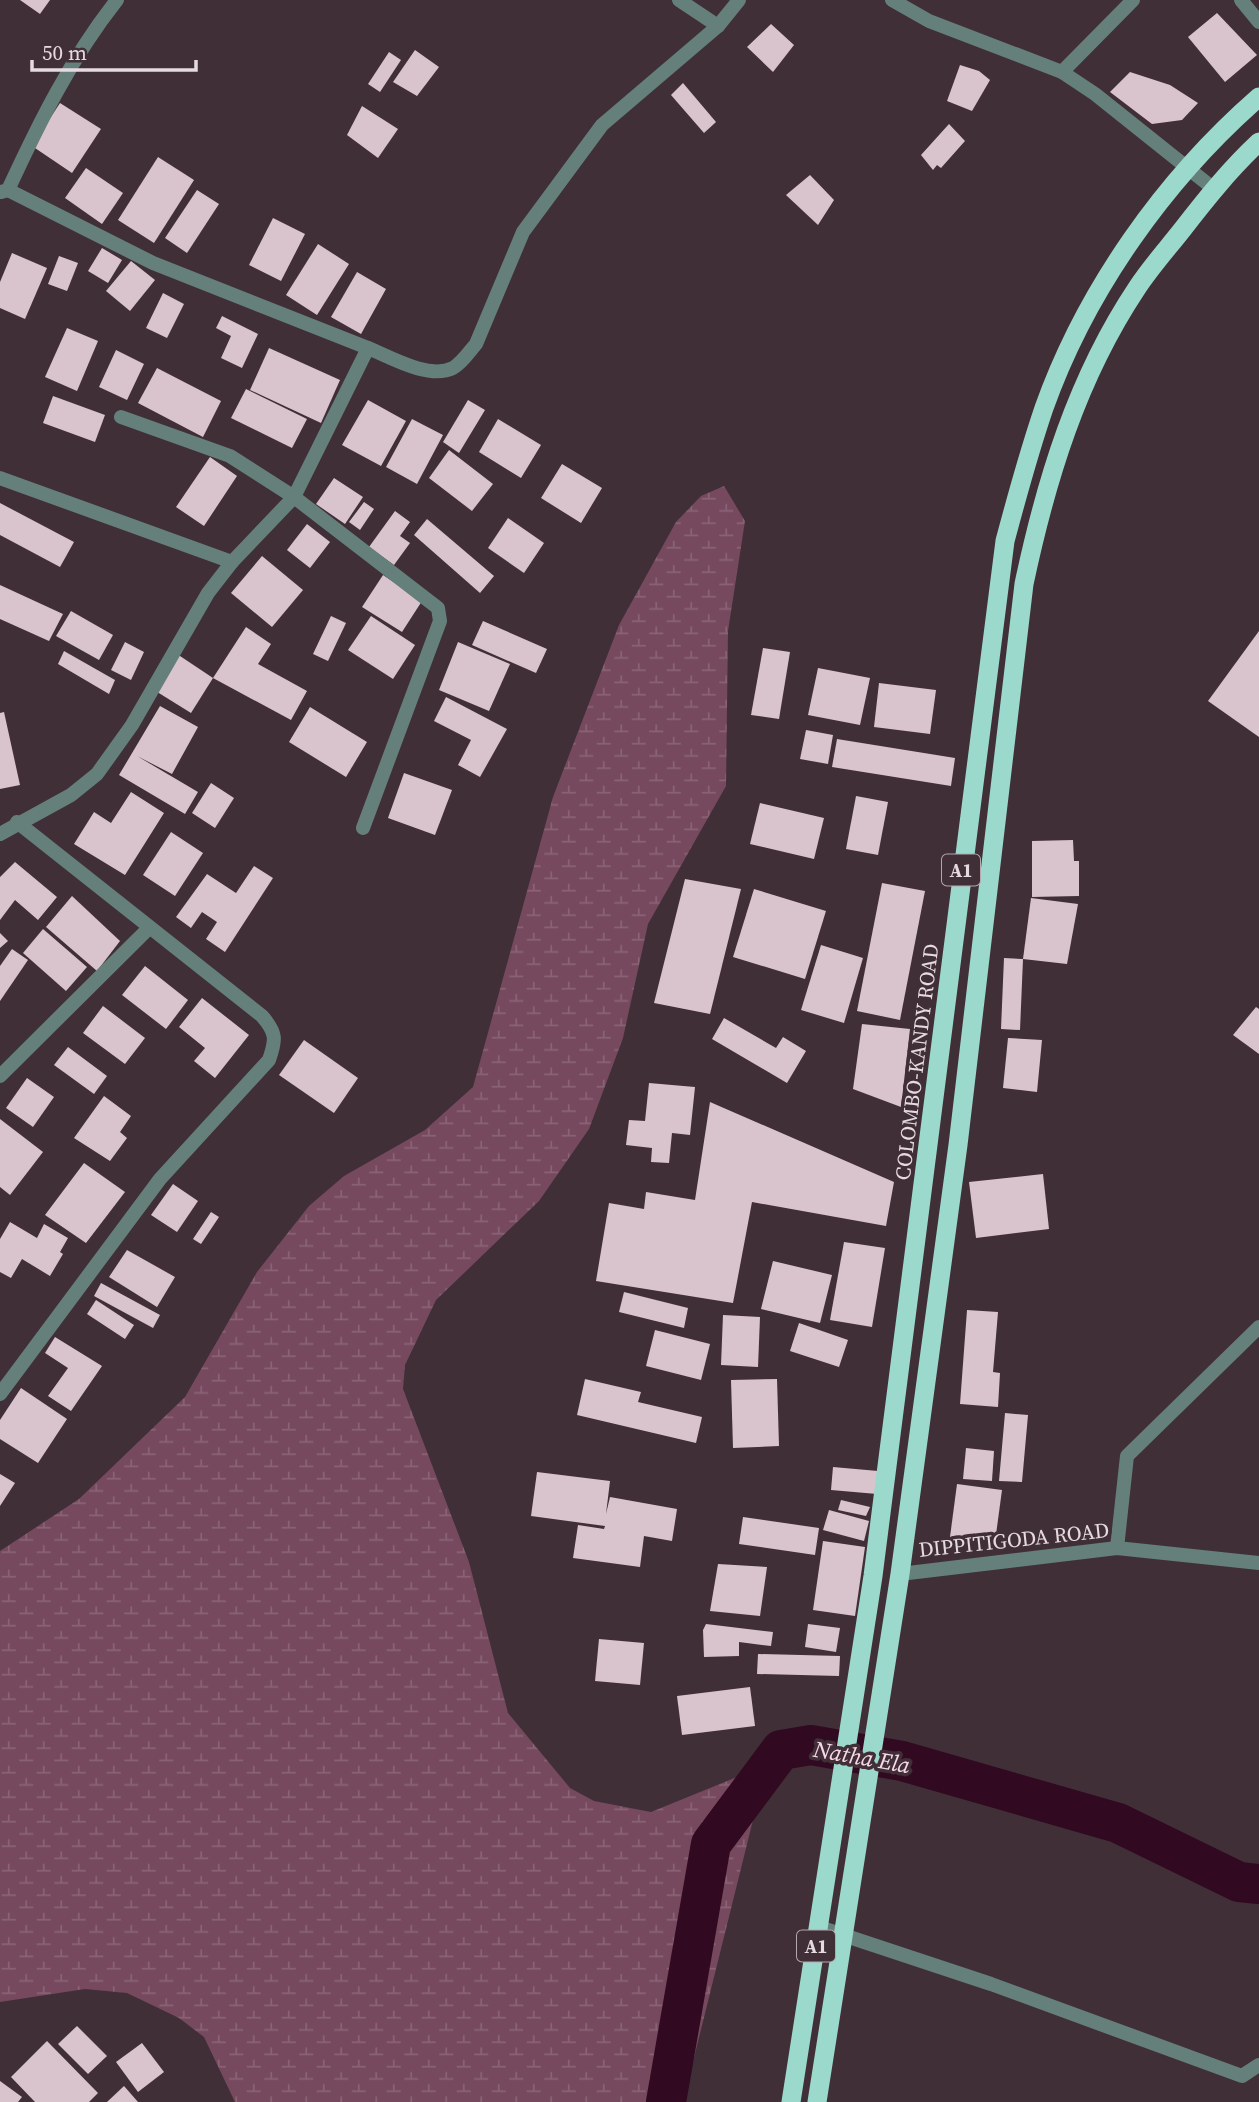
<svg xmlns="http://www.w3.org/2000/svg" width="1259" height="2102" font-family="'Source Serif 4',serif">
<style>
.wetland{fill:url(#wetland-marsh)}
.lines{fill:none;stroke-linecap:round;stroke-linejoin:round}
.river{stroke:#310920;stroke-width:40}
.building{fill:#d9c4cd}
.minor{stroke:#65807a;stroke-width:14}
.trunk{stroke:#9bd9cc;stroke-width:19}
.labels{text-anchor:middle;stroke-width:7;stroke-linejoin:round;paint-order:stroke}
.shield{fill:#402f37;stroke:#b4a7ad;stroke-width:2}
.shield-label{font-size:19px;font-weight:bold;fill:#e5dadf}
.street-label{font-size:21px;fill:#e5dadf;stroke:#402f37}
.water-label{font-size:23px;font-style:italic;fill:#f9d8e7;stroke:#402f37}
</style>
<defs>
<pattern id="wetland-marsh" width="20" height="14" patternUnits="userSpaceOnUse" patternTransform="scale(1.75)"><rect width="20" height="14" fill="#76495e"/><path d="M1 5h8M5 5V1M11 12h8M15 12V8" fill="none" stroke="#896375"/></pattern>
</defs>
<rect width="100%" height="100%" fill="#402f37"/>
<!-- wetland -->
<polygon class="wetland" points="724,486 745,521 728,631 726,786 648,924 623,1038 589,1129 539,1201 436,1300 405,1365 403,1389 469,1562 508,1713 570,1788 594,1801 651,1812 737,1777 755,1798 754,1816 683,2102 235,2102 204,2037 179,2018 127,1993 85,1989 0,2002 0,1551 79,1499 185,1397 257,1272 309,1206 344,1176 425,1130 473,1087 553,797 619,625 676,522 701,496"/>
<g class="lines">
<!-- river -->
<polyline class="river" points="666,2102 711,1844 781,1750 811,1745 902,1761 1118,1823 1239,1882 1259,1884"/>
</g>
<!-- building -->
<g class="building">
<polygon points="20,0 50,0 40,14"/>
<polygon points="1217,13 1257,55 1225,82 1188,37"/>
<polygon points="771,24 794,45 773,72 747,47"/>
<polygon points="415,50 439,67 417,96 393,82"/>
<polygon points="389,52 401,60 380,92 368,84"/>
<polygon points="960,65 979,71 990,80 972,111 947,101"/>
<polygon points="1130,72 1170,85 1198,103 1182,120 1152,124 1110,92"/>
<polygon points="683,83 716,122 704,133 671,95"/>
<polygon points="60,103 101,129 72,173 32,146"/>
<polygon points="362,106 398,129 378,158 347,135"/>
<polygon points="949,124 965,141 941,168 937,165 933,170 921,155"/>
<polygon points="158,157 194,180 154,243 118,220"/>
<polygon points="86,168 123,193 102,224 65,198"/>
<polygon points="810,175 834,200 818,225 786,195"/>
<polygon points="197,190 219,204 187,253 165,238"/>
<polygon points="273,218 305,234 281,281 249,265"/>
<polygon points="318,244 349,264 317,315 286,295"/>
<polygon points="102,248 122,260 108,283 88,271"/>
<polygon points="12,253 47,268 25,319 0,308 0,282"/>
<polygon points="59,256 78,263 67,291 48,284"/>
<polygon points="131,261 155,280 130,311 106,291"/>
<polygon points="357,272 386,289 361,334 331,317"/>
<polygon points="163,293 184,304 167,338 146,328"/>
<polygon points="222,316 258,334 242,368 221,358 231,336 216,328"/>
<polygon points="67,328 98,341 77,391 45,377"/>
<polygon points="269,348 340,380 321,423 250,390"/>
<polygon points="116,350 144,364 127,400 99,387"/>
<polygon points="157,368 221,401 203,437 138,403"/>
<polygon points="246,389 307,419 292,448 231,418"/>
<polygon points="53,396 105,415 95,442 43,423"/>
<polygon points="368,400 406,421 381,466 342,445"/>
<polygon points="468,400 485,410 459,453 443,442"/>
<polygon points="412,419 443,435 417,484 386,467"/>
<polygon points="498,419 541,445 521,478 479,452"/>
<polygon points="449,450 493,484 472,511 429,478"/>
<polygon points="210,457 237,476 204,526 176,507"/>
<polygon points="562,464 602,488 581,523 541,498"/>
<polygon points="334,478 363,497 345,524 316,504"/>
<polygon points="364,502 374,509 360,530 349,522"/>
<polygon points="0,503 74,542 60,567 0,535"/>
<polygon points="395,511 410,522 400,536 410,543 394,565 369,547"/>
<polygon points="508,518 544,543 524,573 488,548"/>
<polygon points="427,519 494,576 480,593 414,535"/>
<polygon points="307,524 330,542 310,568 287,550"/>
<polygon points="262,556 303,590 272,627 231,593"/>
<polygon points="383,575 422,601 402,632 362,607"/>
<polygon points="0,585 63,614 49,641 0,619"/>
<polygon points="71,611 113,635 99,660 56,636"/>
<polygon points="331,616 346,623 328,661 313,654"/>
<polygon points="371,616 415,645 393,679 348,650"/>
<polygon points="483,621 547,649 536,673 472,645"/>
<polygon points="246,627 271,644 258,664 307,691 291,720 213,678"/>
<polygon points="1259,631 1259,737 1208,701"/>
<polygon points="125,642 144,652 131,680 111,670"/>
<polygon points="458,642 510,664 489,711 439,690"/>
<polygon points="763,648 790,652 779,719 751,715"/>
<polygon points="64,651 115,680 109,694 58,664"/>
<polygon points="177,654 213,678 191,713 154,690"/>
<polygon points="818,668 870,678 860,725 808,715"/>
<polygon points="879,683 936,690 930,734 874,727"/>
<polygon points="446,697 507,729 480,777 458,765 471,740 434,721"/>
<polygon points="160,706 198,727 172,774 137,756 198,792 185,814 119,775"/>
<polygon points="310,707 367,742 346,777 289,742"/>
<polygon points="4,712 20,785 0,789 0,713"/>
<polygon points="806,730 833,735 828,764 800,759"/>
<polygon points="837,739 955,758 951,786 832,767"/>
<polygon points="404,773 452,790 435,835 388,818"/>
<polygon points="211,783 234,798 215,828 192,813"/>
<polygon points="131,792 164,813 125,875 74,844 94,812 111,823"/>
<polygon points="856,796 888,802 878,855 846,849"/>
<polygon points="760,803 824,818 814,859 750,844"/>
<polygon points="171,832 203,853 175,896 143,875"/>
<polygon points="1073,840 1074,861 1079,861 1079,896 1032,897 1032,841"/>
<polygon points="15,862 57,897 38,920 15,900 0,920 0,877"/>
<polygon points="254,866 273,878 225,952 206,939 217,922 202,912 191,928 176,917 207,874 236,893"/>
<polygon points="685,879 741,889 710,1014 654,1003"/>
<polygon points="882,883 925,891 900,1020 857,1011"/>
<polygon points="754,889 826,911 805,979 733,957"/>
<polygon points="72,896 120,941 97,971 46,927"/>
<polygon points="1031,898 1078,904 1067,964 1023,959"/>
<polygon points="43,929 87,967 66,991 23,953"/>
<polygon points="0,933 8,941 0,948"/>
<polygon points="821,945 863,958 844,1023 801,1010"/>
<polygon points="12,949 28,960 0,1001 0,966"/>
<polygon points="1004,958 1023,959 1020,1030 1001,1029"/>
<polygon points="145,966 188,1000 166,1029 122,995"/>
<polygon points="202,998 249,1035 215,1078 194,1061 205,1048 179,1027"/>
<polygon points="103,1006 145,1038 125,1064 83,1033"/>
<polygon points="1256,1007 1259,1009 1259,1054 1233,1035"/>
<polygon points="724,1018 776,1048 783,1037 806,1051 787,1083 712,1039"/>
<polygon points="862,1024 910,1029 901,1107 853,1089"/>
<polygon points="1008,1038 1042,1040 1037,1092 1003,1088"/>
<polygon points="304,1040 358,1078 334,1113 279,1075"/>
<polygon points="68,1047 107,1076 94,1094 54,1065"/>
<polygon points="27,1078 54,1097 33,1127 6,1108"/>
<polygon points="649,1083 695,1087 690,1135 672,1133 669,1163 651,1162 652,1148 626,1145 629,1120 645,1121"/>
<polygon points="104,1096 131,1116 120,1132 127,1138 110,1161 74,1138"/>
<polygon points="710,1102 894,1182 886,1226 752,1202 733,1303 596,1281 609,1203 644,1209 646,1192 695,1200"/>
<polygon points="0,1119 43,1152 10,1195 0,1187"/>
<polygon points="84,1163 125,1192 86,1243 45,1215"/>
<polygon points="1043,1174 1049,1229 976,1238 969,1182"/>
<polygon points="173,1184 198,1201 177,1232 151,1215"/>
<polygon points="211,1212 219,1217 201,1244 193,1239"/>
<polygon points="10,1222 37,1238 44,1224 68,1238 60,1252 63,1254 50,1276 22,1259 11,1278 0,1272 0,1239"/>
<polygon points="844,1242 885,1248 872,1327 830,1320"/>
<polygon points="127,1250 175,1277 157,1307 109,1277"/>
<polygon points="773,1261 832,1275 820,1323 761,1309"/>
<polygon points="101,1283 160,1315 153,1328 94,1296"/>
<polygon points="624,1292 688,1308 684,1328 619,1312"/>
<polygon points="96,1300 134,1325 125,1339 87,1314"/>
<polygon points="967,1310 998,1312 993,1372 1000,1373 998,1407 960,1404"/>
<polygon points="723,1315 760,1317 758,1367 721,1365"/>
<polygon points="799,1323 848,1340 839,1367 790,1351"/>
<polygon points="655,1330 710,1344 701,1380 646,1366"/>
<polygon points="55,1337 102,1366 71,1411 48,1396 68,1368 45,1353"/>
<polygon points="585,1379 641,1392 638,1402 702,1417 696,1443 577,1415"/>
<polygon points="777,1379 779,1446 733,1448 731,1380"/>
<polygon points="21,1388 67,1419 38,1463 0,1439 0,1420"/>
<polygon points="1005,1413 1028,1415 1022,1482 999,1481"/>
<polygon points="966,1448 994,1451 992,1481 963,1479"/>
<polygon points="833,1467 878,1471 877,1494 831,1490"/>
<polygon points="537,1472 610,1481 606,1514 610,1497 677,1509 672,1541 644,1536 640,1567 573,1558 578,1525 604,1529 605,1526 531,1516"/>
<polygon points="0,1474 15,1483 0,1506"/>
<polygon points="957,1484 1002,1490 995,1542 950,1537"/>
<polygon points="841,1500 870,1507 866,1516 838,1510"/>
<polygon points="829,1510 869,1521 864,1541 823,1530"/>
<polygon points="743,1517 819,1528 815,1555 739,1544"/>
<polygon points="823,1541 865,1547 855,1616 813,1610"/>
<polygon points="718,1564 767,1567 760,1616 710,1611"/>
<polygon points="706,1624 773,1632 771,1646 739,1642 739,1656 704,1657 703,1630"/>
<polygon points="808,1624 840,1628 836,1652 805,1647"/>
<polygon points="599,1639 644,1643 640,1685 595,1681"/>
<polygon points="758,1654 840,1656 839,1676 757,1674"/>
<polygon points="750,1687 755,1726 682,1735 677,1696"/>
<polygon points="77,2026 107,2056 88,2074 58,2044"/>
<polygon points="47,2041 98,2093 89,2102 35,2102 11,2077"/>
<polygon points="142,2043 164,2072 138,2092 116,2062"/>
<polygon points="0,2081 22,2097 18,2102 0,2102"/>
<polygon points="124,2086 138,2102 107,2102"/>
</g>
<g class="lines">
<!-- minor -->
<g class="minor">
<polyline points="679,0 718,26"/>
<polyline points="892,0 929,21 1062,72 1095,94 1214,189"/>
<polyline points="1241,0 1259,22"/>
<polyline points="1062,72 1133,0"/>
<polyline points="8,190 153,263 368,348"/>
<path d="M 1,192 L 8,190 C 39,123 71,58 117,0"/>
<polyline points="121,417 230,456 294,497 438,608 440,621 363,828"/>
<polyline points="0,478 232,562"/>
<path d="M 0,834 L 71,795 L 97,774 L 132,725 L 208,593 L 232,562 L 294,497 L 368,348 C 390,357 429,380 453,368 C 462,363 469,352 476,344 L 523,232 L 602,125 L 718,26 L 739,0"/>
<polyline points="0,1076 149,928"/>
<path d="M 0,1394 L 160,1179 L 269,1060 C 276,1040 277,1033 262,1016 L 17,822"/>
<polyline points="1117,1548 1127,1456 1259,1327"/>
<polyline points="900,1574 1117,1548 1259,1563"/>
<polyline points="819,1927 991,1984 1242,2076 1259,2065"/>
</g>
<!-- trunk -->
<g class="trunk">
<path d="M 791,2102 L 873,1576 L 1005,541 C 1017,496 1029,452 1044,408 C 1086,290 1165,179 1259,97"/>
<path d="M 817,2102 L 900,1574 L 958,1145 L 1024,584 C 1046,480 1077,378 1137,288 C 1150,268 1167,249 1182,230 C 1206,199 1230,169 1259,142"/>
</g>
</g>
<g class="labels">
<!-- shield labels -->
<g class="shield">
<rect x="942" y="854.5" width="38" height="31" rx="5"/>
<rect x="797" y="1930.5" width="38" height="31" rx="5"/>
</g>
<g class="shield-label">
<text x="961" y="877">A1</text>
<text x="816" y="1953">A1</text>
</g>
<!-- street labels -->
<g class="street-label">
<text transform="translate(917 1062) rotate(-83)" y="7">COLOMBO-KANDY ROAD</text>
<text transform="translate(1014 1540) rotate(-6)" y="7">DIPPITIGODA ROAD</text>
</g>
<!-- water labels -->
<g class="water-label">
<text transform="translate(862 1757) rotate(10)" y="8">Natha Ela</text>
</g>
</g>
<!-- scale -->
<path d="M32 60v10h164v-10" fill="none" stroke="#e5dadf" stroke-width="3.5"/>
<text x="42" y="60" font-size="21" fill="#e5dadf" stroke="#402f37" stroke-width="5" paint-order="stroke">50 m</text>
</svg>
